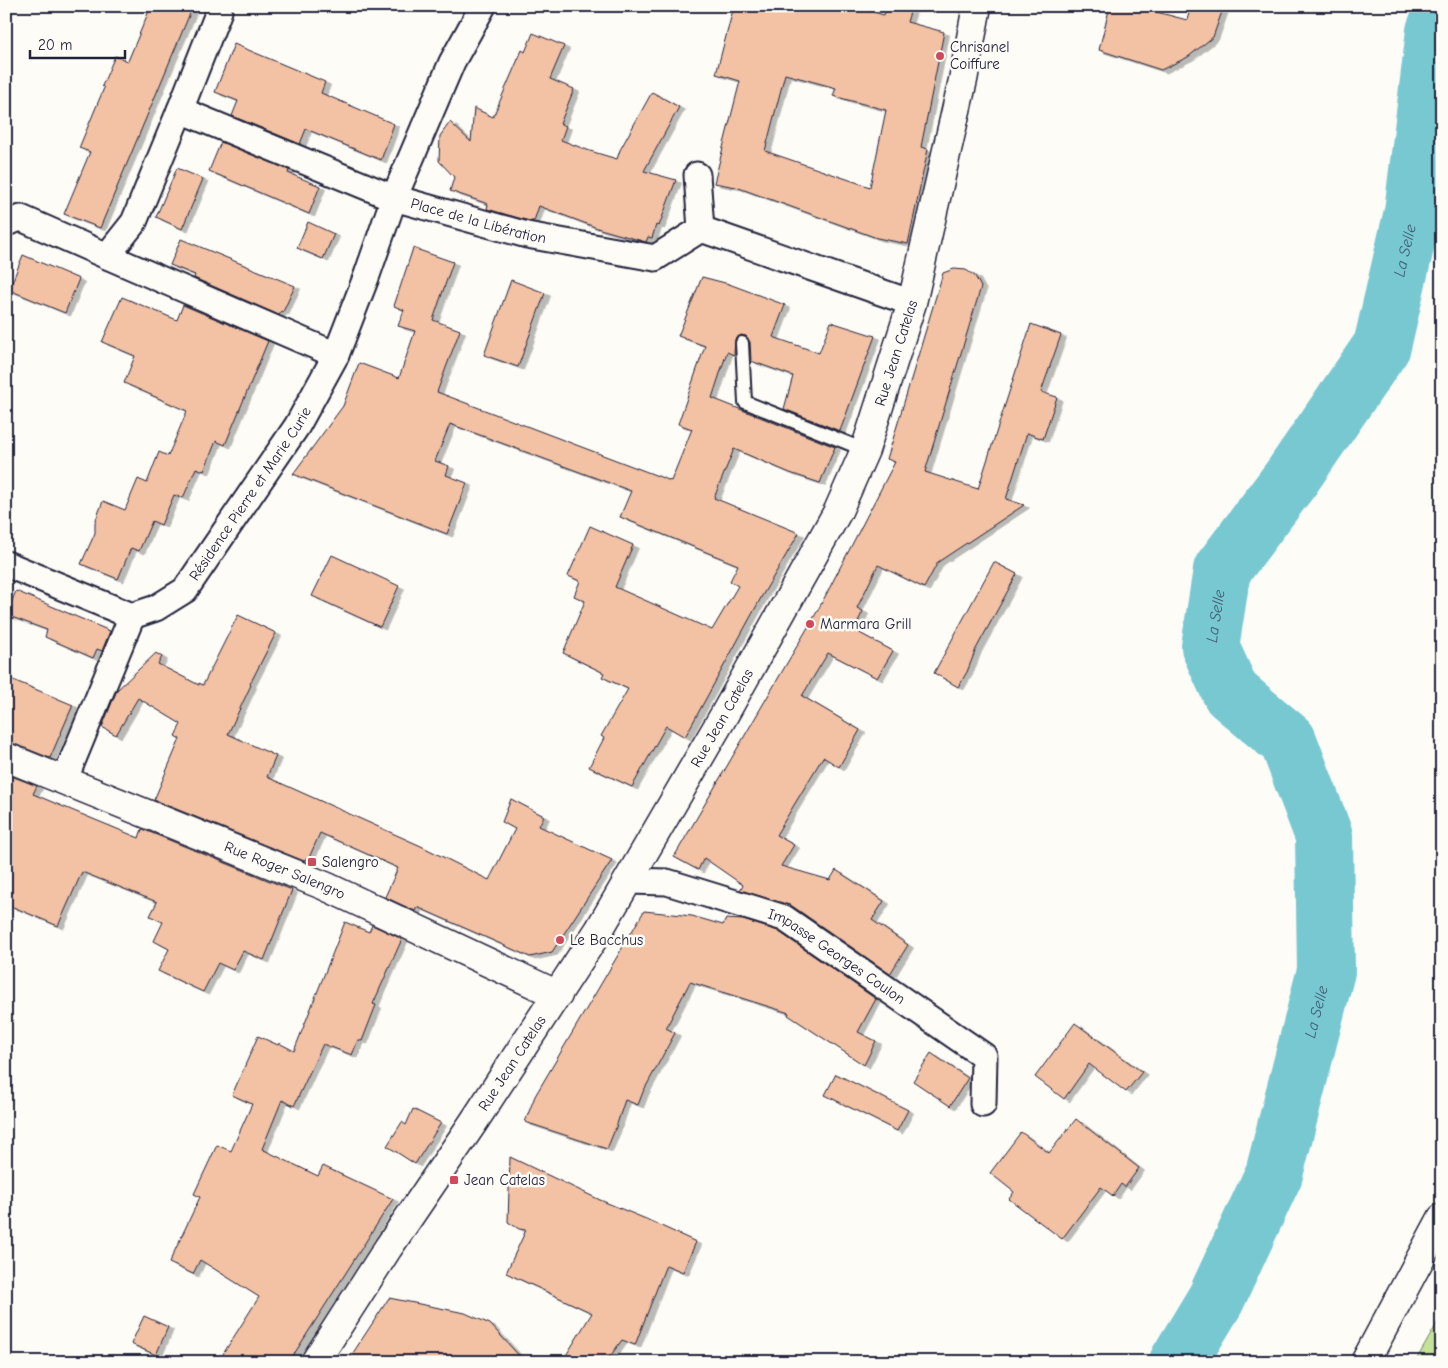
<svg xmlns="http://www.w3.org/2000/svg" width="1448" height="1368" font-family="'Comic Neue',sans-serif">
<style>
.green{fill:#c4e29a;stroke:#73826a}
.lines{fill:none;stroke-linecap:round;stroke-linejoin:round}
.river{stroke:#78c8d2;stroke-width:58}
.building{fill:#f3c1a4;stroke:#22223b;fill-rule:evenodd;filter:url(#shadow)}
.lane-casing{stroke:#22223b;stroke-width:16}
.street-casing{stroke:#22223b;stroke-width:29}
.secondary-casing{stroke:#22223b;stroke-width:31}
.lane{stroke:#fdfcf7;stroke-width:12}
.street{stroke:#fdfcf7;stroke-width:25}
.secondary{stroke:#fdfcf7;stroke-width:28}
.poi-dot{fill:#d1495b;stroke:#fdfcf7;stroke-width:2}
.labels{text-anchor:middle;stroke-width:5;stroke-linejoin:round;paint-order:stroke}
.poi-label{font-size:15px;fill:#22223b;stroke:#fdfcf7;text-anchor:start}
.street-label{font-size:15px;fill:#22223b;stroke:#fdfcf7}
.water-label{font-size:16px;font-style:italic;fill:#405c70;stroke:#fdfcf7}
</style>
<defs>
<filter id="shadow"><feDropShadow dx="5.5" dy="3" stdDeviation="0" flood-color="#0004"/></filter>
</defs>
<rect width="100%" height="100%" fill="#fdfcf7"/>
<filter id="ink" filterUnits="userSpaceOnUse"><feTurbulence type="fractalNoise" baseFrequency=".02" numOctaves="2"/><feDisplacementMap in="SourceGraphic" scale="10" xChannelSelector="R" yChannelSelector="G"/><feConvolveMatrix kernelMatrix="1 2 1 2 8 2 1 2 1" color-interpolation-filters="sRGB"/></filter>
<g filter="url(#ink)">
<!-- green -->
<polygon class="green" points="1442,1315 1442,1362 1415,1362"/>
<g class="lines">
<!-- river -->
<path class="river" id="s1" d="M 1178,1362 L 1216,1299 L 1274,1174 L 1326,971 L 1324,836 L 1288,741 L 1231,693 L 1210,647 L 1222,570 L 1292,477 L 1382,346 L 1413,212 L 1435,31 L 1442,14"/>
</g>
<!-- building -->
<g class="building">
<polygon points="151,6 193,6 100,228 64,214 90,152 79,148 104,88 102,86 115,56 128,61"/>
<path d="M 734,6 L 851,6 L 884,15 L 887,6 L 912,6 L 907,22 L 944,32 L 921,147 L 928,149 L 908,244 L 877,238 L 736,187 L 714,183 L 740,81 L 716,74 ZM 785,74 L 836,88 L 833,96 L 886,110 L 870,187 L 765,151 Z"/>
<polygon points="1110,6 1134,6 1187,20 1191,6 1224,6 1213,37 1188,57 1161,70 1099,50"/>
<polygon points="533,33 564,46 550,79 574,89 560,124 566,126 561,140 590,151 617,159 620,150 652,92 679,107 644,171 676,180 659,226 656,225 652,238 648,237 646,242 600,229 539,206 534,221 529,221 487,209 488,204 450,191 454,177 439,161 440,136 450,122 471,142 474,108 493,117 522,50 525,52"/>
<polygon points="234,44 325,82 321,93 394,124 381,160 306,129 300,144 232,116 238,101 215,92"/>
<polygon points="221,142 289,170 288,173 320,186 309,214 209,171"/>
<polygon points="177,168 203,179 182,229 156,217"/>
<polygon points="308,222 334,234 323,259 297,248"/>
<polygon points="181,239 295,286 283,312 281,311 279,315 194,278 195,275 170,265"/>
<polygon points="413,248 453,262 433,320 460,330 437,392 671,481 692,429 678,424 705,346 678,336 702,277 729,284 785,305 773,337 819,353 831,322 875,336 840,431 784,409 793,376 751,361 750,342 746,336 741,335 735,339 734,355 727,352 712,398 835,447 820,483 790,473 734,449 714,498 799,533 762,596 685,737 666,726 632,787 589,767 604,738 601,736 628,689 602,677 604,673 563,653 585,601 574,596 580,581 568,576 590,526 633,545 615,587 712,630 738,586 730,581 738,565 620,517 631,491 450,424 435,461 449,466 446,475 467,483 447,534 293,474 343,406 359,363 399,378 415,331 398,326 404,310 394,306"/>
<polygon points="23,255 79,279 65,313 9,290"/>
<polygon points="954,269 966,270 975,276 981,287 925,472 978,489 1031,324 1061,335 1041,392 1057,397 1043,439 1027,433 1006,499 1024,505 938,562 924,588 878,565 857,608 863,611 854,630 893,651 877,678 828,653 802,696 860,730 839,767 823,757 776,835 794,845 781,866 830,880 836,870 884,901 872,920 908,945 890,974 792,906 740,890 743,885 704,858 698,870 674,857 818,610 895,462 887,459 943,273"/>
<polygon points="511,280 545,293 518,367 484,355"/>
<polygon points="122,297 177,320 183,305 268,341 225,445 216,441 204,471 196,468 183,498 174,495 161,525 152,521 139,551 131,548 118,579 81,564 95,533 95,522 103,501 125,510 138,479 147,483 159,452 168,456 187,411 124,383 135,356 102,342"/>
<polygon points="332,555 399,586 380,627 312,596"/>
<polygon points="994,562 1017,574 976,649 967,672 958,687 934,673"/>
<polygon points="16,591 110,631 102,651 97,649 93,658 45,637 47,630 6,615"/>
<polygon points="238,615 276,633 250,684 251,685 228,734 276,756 267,777 421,846 489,880 515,829 502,822 511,799 544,816 539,826 612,860 552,952 530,957 417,907 415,911 385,897 398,868 320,833 308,860 305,859 304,861 154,800 180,739 175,736 181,724 138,698 116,735 102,727 117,690 156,653 162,657 158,664 199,685 199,683 203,685"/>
<polygon points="6,677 73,705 50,758 12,743 6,742"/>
<polygon points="6,774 37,786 33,794 93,819 139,838 142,829 292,890 264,960 243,951 233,970 218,963 203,992 158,971 169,949 154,941 163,922 150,916 157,902 82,872 58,926 6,904"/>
<polygon points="644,911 692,916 723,925 726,919 743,920 778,931 876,999 858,1032 876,1041 864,1065 788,1015 789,1013 690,982 666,1028 675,1033 643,1092 638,1105 625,1100 616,1127 607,1149 525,1122 535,1096"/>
<polygon points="345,922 369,932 372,925 402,939 373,1004 376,1005 362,1041 358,1040 352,1055 323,1044 294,1106 282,1100 262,1149 318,1176 323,1166 393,1199 289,1362 218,1362 259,1297 200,1260 193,1274 169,1263 200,1197 194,1194 217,1145 231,1151 252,1104 232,1095 258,1036 278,1045 279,1043 294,1051"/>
<polygon points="1075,1023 1142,1072 1126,1092 1089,1064 1064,1099 1035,1077"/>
<polygon points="931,1053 968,1078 950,1106 913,1081"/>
<polygon points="836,1074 908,1110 897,1131 825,1095"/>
<polygon points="413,1109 441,1123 415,1164 387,1146 402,1122 406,1125"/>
<polygon points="1076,1119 1139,1168 1125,1187 1121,1184 1113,1196 1101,1187 1062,1239 1009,1199 1014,1192 990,1173 1021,1132 1049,1153"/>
<polygon points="510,1157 600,1200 646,1219 696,1242 683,1272 666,1265 635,1345 622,1340 606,1362 562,1362 592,1313 506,1273 526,1230 519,1229 508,1222"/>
<polygon points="389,1298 465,1313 490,1324 525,1362 347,1362"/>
<polygon points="144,1316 168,1327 156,1355 131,1344"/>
</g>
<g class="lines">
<defs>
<polyline id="lane" points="742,343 745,402 865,450"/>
<g id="street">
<path id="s2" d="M 180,110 L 394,198 L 527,235 L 655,258 L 701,229 L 697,175"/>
<polyline points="6,223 21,218 107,256 134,222 180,110 219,11"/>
<polyline points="701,229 912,303"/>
<polyline points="107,256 336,355"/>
<path id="s3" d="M 6,564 L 132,616 L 156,608 L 185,590 L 297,426 L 336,355 L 367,275 L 394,198 L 452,62 L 483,6"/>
<polyline points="64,781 132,616"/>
<path id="s4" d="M 628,881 L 667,882 L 784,918 L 984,1056 L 983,1104"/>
</g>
<g id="secondary">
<path id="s5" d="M 6,757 L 325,886 L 558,995"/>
<path id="s6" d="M 315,1362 L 388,1248 L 473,1123 L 599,930 L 723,717 L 838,511 L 865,450 L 912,303 L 963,80 L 977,6"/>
<polyline points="1365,1362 1442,1218"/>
</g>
</defs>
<!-- lane casing -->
<use href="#lane" class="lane-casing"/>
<!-- street casing -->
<use href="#street" class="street-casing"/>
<!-- secondary casing -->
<use href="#secondary" class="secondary-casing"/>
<!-- lane -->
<use href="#lane" class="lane"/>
<!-- street -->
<use href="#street" class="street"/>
<!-- secondary -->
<use href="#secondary" class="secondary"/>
</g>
</g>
<!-- markers -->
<g class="poi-dot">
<circle cx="940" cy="56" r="5"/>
<circle cx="810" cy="624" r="5"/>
<rect x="307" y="857" width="10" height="10" rx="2.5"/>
<circle cx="560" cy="940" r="5"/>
<rect x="449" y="1175" width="10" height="10" rx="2.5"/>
</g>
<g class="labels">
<!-- poi labels -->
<g class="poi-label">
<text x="950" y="52">Chrisanel<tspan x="950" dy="17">Coiffure</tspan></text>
<text x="820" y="629">Marmara Grill</text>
<text x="322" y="867">Salengro</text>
<text x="570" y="945">Le Bacchus</text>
<text x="464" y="1185">Jean Catelas</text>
</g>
<!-- street labels -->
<g class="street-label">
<text dy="5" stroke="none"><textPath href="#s2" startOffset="319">Place de la Libération</textPath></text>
<text dy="5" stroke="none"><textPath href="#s6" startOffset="1168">Rue Jean Catelas</textPath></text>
<text dy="5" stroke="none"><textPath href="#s3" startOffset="312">Résidence Pierre et Marie Curie</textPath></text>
<text dy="5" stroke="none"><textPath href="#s6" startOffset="762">Rue Jean Catelas</textPath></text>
<text dy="5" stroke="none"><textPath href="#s5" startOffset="301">Rue Roger Salengro</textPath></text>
<text dy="5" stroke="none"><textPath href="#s4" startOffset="226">Impasse Georges Coulon</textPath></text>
<text dy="5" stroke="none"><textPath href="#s6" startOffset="358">Rue Jean Catelas</textPath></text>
</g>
<!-- water labels -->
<g class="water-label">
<text dy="6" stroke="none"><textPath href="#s1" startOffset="1234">La Selle</textPath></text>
<text dy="6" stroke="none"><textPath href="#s1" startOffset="814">La Selle</textPath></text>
<text dy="6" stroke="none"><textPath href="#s1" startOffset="379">La Selle</textPath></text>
</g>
</g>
<!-- margin -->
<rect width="1448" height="1368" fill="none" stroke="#fdfcf7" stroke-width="25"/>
<rect x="12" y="12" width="1423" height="1343" fill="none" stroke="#22223b" stroke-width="2" filter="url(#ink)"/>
<!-- scale -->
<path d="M30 50v8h95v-8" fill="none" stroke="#22223b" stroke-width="2.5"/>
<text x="38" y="50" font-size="15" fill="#22223b" stroke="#fdfcf7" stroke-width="4" paint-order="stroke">20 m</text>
</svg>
